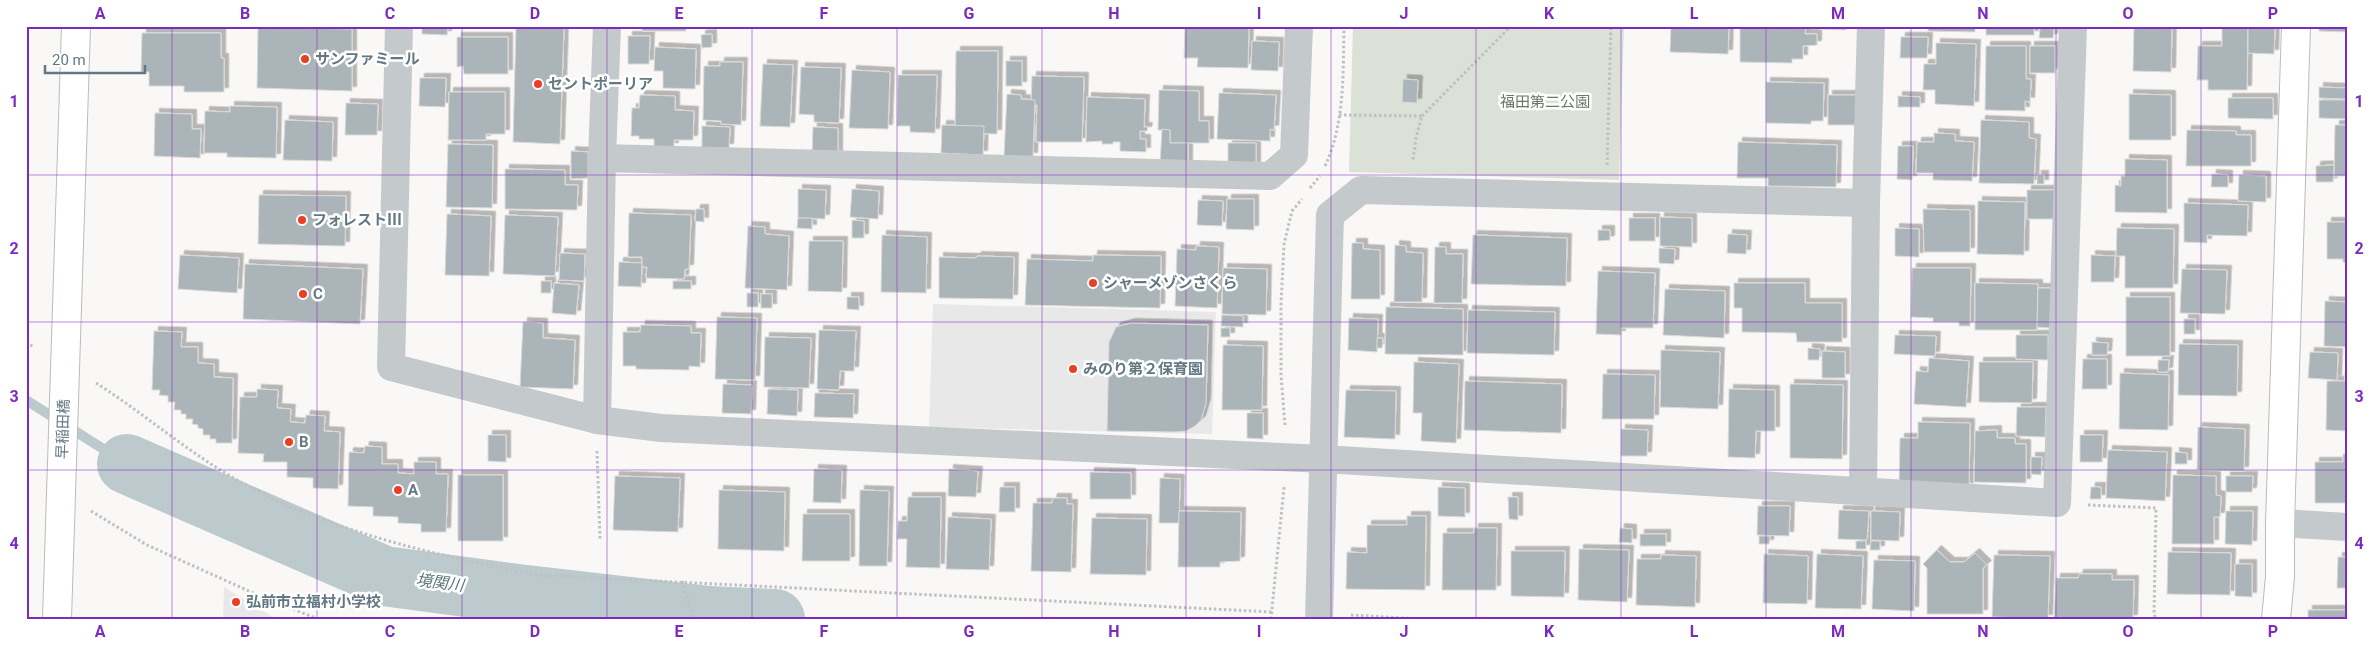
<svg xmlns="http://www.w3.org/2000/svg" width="2373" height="645" font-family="Roboto,'Noto Sans JP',sans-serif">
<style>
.built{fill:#e7e8e7}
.green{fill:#dbe1d7}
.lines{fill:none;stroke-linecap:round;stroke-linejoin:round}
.stream{stroke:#bccacd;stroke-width:10}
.river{stroke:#bccacd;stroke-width:60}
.building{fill:#abb5b9;stroke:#dadad8;filter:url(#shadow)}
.secondary-casing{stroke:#b6bdc0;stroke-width:30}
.path{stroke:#bec1c3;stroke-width:3;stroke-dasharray:2.5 2.5;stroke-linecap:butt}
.street{stroke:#c4c9cc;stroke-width:28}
.secondary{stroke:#fff;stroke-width:28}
.grid{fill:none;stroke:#7b2cbf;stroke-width:1;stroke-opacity:0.55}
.poi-dot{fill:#ea3f25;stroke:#fff;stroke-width:2}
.labels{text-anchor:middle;stroke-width:5;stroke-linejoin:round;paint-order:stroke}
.poi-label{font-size:15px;font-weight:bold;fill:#637882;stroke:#fff;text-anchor:start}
.park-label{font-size:15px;fill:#687a62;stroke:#fff}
.street-label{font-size:15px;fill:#637882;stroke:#fff}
.water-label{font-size:16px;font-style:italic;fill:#5e777c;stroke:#fff}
.neatline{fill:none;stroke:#7b2cbf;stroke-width:2}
.grid-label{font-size:16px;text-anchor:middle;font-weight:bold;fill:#7b2cbf}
</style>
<defs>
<filter id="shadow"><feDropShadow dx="4.5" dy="-4.5" stdDeviation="0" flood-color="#0004"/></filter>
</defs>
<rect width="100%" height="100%" fill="#f9f8f6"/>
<!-- built -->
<g class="built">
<polygon points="933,304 1216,312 1212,434 929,427"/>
<polygon points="224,587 271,616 280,619 223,619"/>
</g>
<!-- green -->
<polygon class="green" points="1353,26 1624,26 1619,180 1349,172"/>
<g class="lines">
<!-- stream -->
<polyline class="stream" points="26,400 127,464"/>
<!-- river -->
<polyline class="river" points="127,464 384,576 517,594 709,616 775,619"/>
</g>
<!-- building -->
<g class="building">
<polygon points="422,26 448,26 447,35 422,34"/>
<polygon points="516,26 564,26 560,144 513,142"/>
<polygon points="636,26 686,26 686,31 642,31 642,28 636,28"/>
<polygon points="1185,26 1249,26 1248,68 1197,67 1198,58 1184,58"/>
<polygon points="1671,26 1729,26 1728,54 1670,52"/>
<polygon points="1740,26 1806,26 1805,34 1817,34 1817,45 1803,46 1803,59 1792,59 1792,63 1740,62"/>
<polygon points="1819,26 1846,26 1846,30 1819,29"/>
<polygon points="1928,26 1975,26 1975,32 1928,31"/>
<rect x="1986" y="26" width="48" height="9"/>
<polygon points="2134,26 2172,26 2171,72 2133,71"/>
<polygon points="2222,26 2248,26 2247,90 2208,90 2208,80 2197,80 2198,46 2222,46"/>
<polygon points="2248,26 2275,27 2274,54 2248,53"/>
<polygon points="2319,26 2347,26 2347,32 2319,31"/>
<polygon points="258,27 352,29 352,91 257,88"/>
<polygon points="2040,28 2054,28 2053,38 2039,38"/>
<polygon points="142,33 221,33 221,58 224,58 224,92 184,92 184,86 149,86 149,72 141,72"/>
<polygon points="712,34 712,47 702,48 701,35"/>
<polygon points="628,36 650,36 649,64 628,64"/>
<polygon points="457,37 508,37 508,74 464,74 463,66 457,67"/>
<polygon points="1901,37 1928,37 1927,58 1900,58"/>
<polygon points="1252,41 1279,42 1278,71 1251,70"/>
<polygon points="1936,43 1976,44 1974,106 1935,104 1935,90 1923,90 1924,64 1936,64"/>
<polygon points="1986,46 2026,46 2026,79 2031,79 2030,102 2025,101 2025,111 1985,110"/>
<rect x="2030" y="46" width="25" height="27"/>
<polygon points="655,47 696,49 695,89 663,88 663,71 654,71"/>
<polygon points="956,51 998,51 997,134 955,133"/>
<rect x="1006" y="61" width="16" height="25"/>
<polygon points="720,62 743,62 741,125 721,124 721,121 703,120 704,66 720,66"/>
<polygon points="763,64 793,65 790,127 760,126"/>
<polygon points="801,67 841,68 839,123 814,122 814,115 799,114"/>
<polygon points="852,70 890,72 888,129 849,128"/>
<polygon points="898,75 937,75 935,133 910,132 910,126 897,126"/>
<polygon points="1032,76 1084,77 1082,142 1036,142 1037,105 1031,105"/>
<polygon points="420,78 446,78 445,107 419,106"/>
<polygon points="1403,79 1418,80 1417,103 1402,102"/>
<polygon points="1766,82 1824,83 1823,121 1811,121 1811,124 1766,123"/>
<polygon points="2319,87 2347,88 2347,99 2319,98"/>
<polygon points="1159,90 1199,91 1199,121 1209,121 1209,143 1170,143 1170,130 1158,130"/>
<polygon points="449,92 505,92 505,134 486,134 486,140 448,140"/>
<polygon points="1219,93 1276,95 1274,130 1270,129 1270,141 1217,139"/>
<polygon points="1007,94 1021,95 1021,99 1035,100 1033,157 1004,156"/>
<polygon points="2129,94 2171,95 2171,140 2129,140"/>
<polygon points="640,95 675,96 675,110 694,111 693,140 674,140 674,147 654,147 654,139 639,139 639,136 631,136 632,108 639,108"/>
<rect x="1828" y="95" width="28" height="30"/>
<polygon points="1898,96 1920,97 1920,107 1898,107"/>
<polygon points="1087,97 1145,99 1144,127 1148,127 1147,131 1140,131 1140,139 1146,139 1146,152 1120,151 1120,142 1113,142 1113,144 1102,144 1102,141 1086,142"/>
<polygon points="2228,98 2273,98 2273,119 2228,118"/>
<polygon points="2319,100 2347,100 2347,119 2319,118"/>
<polygon points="346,103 378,104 377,135 345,135"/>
<polygon points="230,106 277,107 276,158 227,157 227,153 204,153 205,111 230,112"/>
<polygon points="155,113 192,114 192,129 201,129 200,158 154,156"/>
<polygon points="285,120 333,122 332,161 283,160"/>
<polygon points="1981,120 2029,122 2029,138 2036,139 2034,184 1979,183"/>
<polygon points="942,125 984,126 983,155 941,153"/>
<polygon points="2335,125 2347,125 2347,176 2334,176"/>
<polygon points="702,126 730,127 729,148 702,148"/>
<polygon points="813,127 838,128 838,155 812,155"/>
<polygon points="1162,129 1170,130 1170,143 1188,143 1188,165 1160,164"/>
<polygon points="2187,130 2236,131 2236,135 2251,135 2251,166 2186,166"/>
<polygon points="1934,133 1955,134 1955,141 1974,142 1972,181 1933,180 1933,173 1916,173 1917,142 1934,142"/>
<polygon points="1738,142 1837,145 1836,187 1768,186 1768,178 1737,178"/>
<polygon points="1228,143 1256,143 1256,167 1228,166"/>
<polygon points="448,144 493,145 492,208 446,207"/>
<polygon points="1898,146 1913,146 1912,180 1897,179"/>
<polygon points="571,151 588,152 588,178 571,179"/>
<polygon points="2125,159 2167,160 2167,213 2115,212 2115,185 2121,186 2121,176 2125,176"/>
<polygon points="2334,165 2333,182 2316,182 2316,166"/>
<polygon points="505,169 565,170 565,185 578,185 577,210 505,209"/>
<polygon points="2212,174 2228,175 2228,187 2211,187"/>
<rect x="2037" y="175" width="7" height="9"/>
<polygon points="2239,175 2266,176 2266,202 2238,201"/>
<polygon points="798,189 826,190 825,219 798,218"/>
<polygon points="852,189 879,191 878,219 850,217"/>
<polygon points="2027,190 2056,190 2055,219 2027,219"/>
<polygon points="259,195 346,196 345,246 258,244"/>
<polygon points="1227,199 1254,199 1254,230 1226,229"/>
<polygon points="1198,200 1223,201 1222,226 1197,225"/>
<polygon points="1978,201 2025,202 2024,255 1977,254"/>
<polygon points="2184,203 2248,205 2247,236 2207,235 2207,243 2184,242"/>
<polygon points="696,209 704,209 704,222 695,221"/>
<polygon points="1923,209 1970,210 1970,252 1924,252"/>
<polygon points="629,213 691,215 689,269 685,269 684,279 646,278 647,267 642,267 642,257 628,257"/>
<polygon points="447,214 491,216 489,276 445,275"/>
<polygon points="505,215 558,217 555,276 503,274"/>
<polygon points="1660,217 1692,218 1692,247 1660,246"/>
<polygon points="798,218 812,218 812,229 797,228"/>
<rect x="1629" y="218" width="26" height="23"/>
<polygon points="852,220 864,221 864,238 852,238"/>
<polygon points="2327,222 2347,222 2347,263 2343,262 2343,259 2327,259"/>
<polygon points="748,226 765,227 765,234 789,236 787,290 745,288"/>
<polygon points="1895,228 1919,229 1919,257 1895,256"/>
<polygon points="2117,228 2174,229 2173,288 2125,288 2125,256 2116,256"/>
<polygon points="1598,230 1610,230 1610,240 1598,241"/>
<polygon points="1728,234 1747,235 1746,254 1727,253"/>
<polygon points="882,235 927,237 926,293 881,292"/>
<polygon points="1473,235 1567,238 1566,286 1471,284"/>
<polygon points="809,241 843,241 842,292 808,291"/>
<polygon points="1352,243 1363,243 1363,249 1380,250 1380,299 1351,299"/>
<polygon points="1395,245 1406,246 1406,252 1423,253 1422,302 1394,302"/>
<polygon points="1196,246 1219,247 1217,308 1175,306 1177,249 1196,250"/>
<polygon points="1435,247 1446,247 1446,254 1463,254 1462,303 1434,303"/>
<polygon points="1659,248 1675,249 1674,264 1659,263"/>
<polygon points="560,253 585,254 584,281 559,280"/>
<polygon points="180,255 239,258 237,293 178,289"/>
<polygon points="1093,255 1161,256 1160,308 1025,305 1027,259 1093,261"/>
<polygon points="2091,255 2115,256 2114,282 2091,282"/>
<polygon points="977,256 1014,257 1013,299 939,298 939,257 976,258"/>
<polygon points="619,262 642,263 641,287 618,286"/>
<polygon points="245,264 363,269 360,324 243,319"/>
<polygon points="1223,268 1267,269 1266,315 1222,314"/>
<polygon points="1912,268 1971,268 1970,326 1959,326 1959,322 1933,322 1933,318 1911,317"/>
<polygon points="2182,269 2227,270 2225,314 2180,313"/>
<polygon points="1598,271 1655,273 1653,328 1621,328 1621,335 1596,334"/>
<rect x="541" y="281" width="10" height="12"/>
<rect x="673" y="281" width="18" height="8"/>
<polygon points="554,283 579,285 576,315 552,313"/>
<polygon points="1734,283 1805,283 1805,303 1842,303 1842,342 1797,342 1796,333 1742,332 1742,308 1734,308"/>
<polygon points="1975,283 2038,284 2037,330 1975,330"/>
<polygon points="2038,288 2052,288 2051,328 2037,327"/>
<polygon points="1665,289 1725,291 1724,338 1663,335"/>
<rect x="747" y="293" width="11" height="14"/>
<rect x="761" y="294" width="11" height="14"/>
<polygon points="847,297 859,297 859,310 847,309"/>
<rect x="2126" y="297" width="44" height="59"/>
<polygon points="2325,301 2347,302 2347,347 2324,346"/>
<polygon points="1386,307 1463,309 1463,355 1385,354"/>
<polygon points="1468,310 1555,312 1554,355 1467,353"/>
<polygon points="1222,315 1243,316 1243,327 1221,326"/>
<polygon points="717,317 757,318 755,380 715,379"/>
<polygon points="1349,318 1378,319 1377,352 1348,350"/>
<rect x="2184" y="319" width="11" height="15"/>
<polygon points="523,322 543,323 543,338 575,340 573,389 520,387"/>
<polygon points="1131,323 1208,325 1206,403 1201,420 1195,426 1186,431 1175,432 1107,431 1109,342 1116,327"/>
<polygon points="641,325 691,326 691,333 701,333 700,367 689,366 689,370 636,369 636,366 623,366 623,332 640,332"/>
<rect x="1221" y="328" width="9" height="9"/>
<polygon points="819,330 856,331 854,371 840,371 839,390 817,389"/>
<polygon points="154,331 182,332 181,347 198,347 198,363 214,364 214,377 233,378 232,443 216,443 216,439 210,439 210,435 203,435 203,429 198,428 198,425 192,424 193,419 186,419 186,414 181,414 181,410 174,410 175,402 168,402 168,396 159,395 160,390 152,390"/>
<polygon points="1895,335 1936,336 1935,356 1894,354"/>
<polygon points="2016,335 2048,335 2048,360 2016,359"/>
<polygon points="765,337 811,338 809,388 764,387"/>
<polygon points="1377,338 1383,338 1382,348 1377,348"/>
<polygon points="2092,342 2108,343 2107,355 2092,355"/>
<polygon points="2179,344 2238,345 2237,396 2178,395"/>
<polygon points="1223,345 1263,346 1262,410 1222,410"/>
<polygon points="1808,348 1820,349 1819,360 1808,360"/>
<polygon points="1661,350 1720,352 1718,409 1660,407"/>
<polygon points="1822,351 1845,352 1845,378 1822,378"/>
<polygon points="2310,352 2338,353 2337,380 2308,378"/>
<polygon points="1929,358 1969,361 1966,407 1914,404 1916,371 1928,372"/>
<polygon points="2083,359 2107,359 2107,389 2082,389"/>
<polygon points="2158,360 2169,360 2168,372 2158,372"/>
<polygon points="1414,362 1459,364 1456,443 1421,441 1422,413 1413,413"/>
<polygon points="1979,362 2033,362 2032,403 1979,402"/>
<polygon points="2345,372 2347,372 2347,431 2326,430 2327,381 2345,381"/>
<polygon points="2120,373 2169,375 2168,430 2119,429"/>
<polygon points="1603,374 1655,375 1654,419 1602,419"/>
<polygon points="1465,381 1562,384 1561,433 1464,430"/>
<polygon points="723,384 752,385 751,414 722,413"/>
<polygon points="1790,384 1843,385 1842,459 1790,458"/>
<polygon points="257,389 278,390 277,408 291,409 290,422 305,423 306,415 325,416 324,431 340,432 338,489 313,488 313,478 287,477 287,462 263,462 264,454 238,453 240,397 257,397"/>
<polygon points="768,389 798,390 797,416 767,414"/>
<polygon points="1729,389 1775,390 1775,431 1756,431 1755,458 1728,457"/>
<polygon points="1346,390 1396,391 1395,439 1344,437"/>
<polygon points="815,393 854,394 853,418 814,417"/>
<polygon points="2017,407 2046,407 2045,437 2016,436"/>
<polygon points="1247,413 1263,413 1263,439 1247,438"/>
<polygon points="1918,422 1970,423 1969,487 1899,485 1900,438 1918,438"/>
<polygon points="2198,427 2245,429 2244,471 2197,470"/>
<polygon points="1621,429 1648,430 1647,456 1621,456"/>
<polygon points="1997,430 1997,438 2015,438 2015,444 2026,444 2026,483 1974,482 1975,431"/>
<polygon points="488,435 506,435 506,462 488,461"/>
<polygon points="2080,435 2103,435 2102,462 2080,462"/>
<polygon points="365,446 382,447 382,464 398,464 398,473 414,474 414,462 436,462 436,474 448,474 446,532 421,532 421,524 398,523 398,517 373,516 373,507 348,506 349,452 364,453"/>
<polygon points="2108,450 2167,452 2165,501 2106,498"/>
<polygon points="2175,452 2187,453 2187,464 2175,464"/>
<polygon points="2343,454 2347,454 2347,503 2315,503 2315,462 2343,462"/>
<polygon points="2031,457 2042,457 2041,475 2031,474"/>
<polygon points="814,469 842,470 841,503 813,502"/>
<polygon points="949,469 978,471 976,497 948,496"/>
<polygon points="1090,472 1131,473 1131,499 1090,499"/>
<rect x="458" y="475" width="45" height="66"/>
<polygon points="2173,475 2216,476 2216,495 2221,496 2220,517 2214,517 2214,544 2172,544"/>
<polygon points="615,476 680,478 678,532 613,530"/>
<polygon points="2226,476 2253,476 2252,492 2226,492"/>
<polygon points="1160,478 1180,479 1179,523 1159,523"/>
<polygon points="1000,487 1015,487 1015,512 999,512"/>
<polygon points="1438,487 1465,488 1465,517 1438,516"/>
<polygon points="2091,487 2101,487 2101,499 2090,499"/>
<polygon points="719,490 785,492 784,551 718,549"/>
<polygon points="860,490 889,491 887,566 859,566"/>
<polygon points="908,497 941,497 940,568 906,567 907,539 897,539 898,521 907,521"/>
<polygon points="1508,497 1518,497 1518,520 1509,519"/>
<polygon points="1053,498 1067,498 1067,504 1073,504 1071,572 1031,571 1033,503 1052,503"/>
<polygon points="1758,506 1790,506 1789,536 1757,535"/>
<polygon points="1839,510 1869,511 1867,540 1838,539"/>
<polygon points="1179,511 1241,512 1240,561 1220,562 1220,567 1178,567"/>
<polygon points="1871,511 1900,512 1899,541 1871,540"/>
<polygon points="2226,511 2253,511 2252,545 2225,544"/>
<polygon points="803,514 850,514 850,561 802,561"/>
<polygon points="1407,516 1426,516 1425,590 1346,589 1347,552 1367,553 1367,525 1407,525"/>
<polygon points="948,517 991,519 989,570 946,569"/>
<polygon points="1092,518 1147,519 1146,575 1090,574"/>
<polygon points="1474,528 1497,528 1496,590 1442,590 1443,533 1474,533"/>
<polygon points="1620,528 1632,529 1632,543 1619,542"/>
<rect x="1640" y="534" width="26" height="12"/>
<polygon points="1759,536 1770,536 1769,544 1759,544"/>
<rect x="1856" y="541" width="10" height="8"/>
<polygon points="1871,541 1880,541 1880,550 1870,550"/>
<polygon points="1579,549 1629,550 1627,602 1578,600"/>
<polygon points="1937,550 1950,562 1964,562 1975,553 1987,565 1983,568 1983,614 1927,614 1927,568 1923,564"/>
<polygon points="1511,551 1565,551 1564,597 1511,596"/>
<polygon points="2168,552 2231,553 2230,595 2167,594"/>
<polygon points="1764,554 1808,556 1807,604 1763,603"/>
<polygon points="1817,554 1863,556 1861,609 1815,608"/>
<polygon points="1661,555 1696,556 1695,607 1636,605 1637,559 1661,559"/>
<polygon points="1994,555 2050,556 2048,619 1992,617"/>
<polygon points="2338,557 2347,557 2347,588 2337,588"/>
<polygon points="1874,560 1915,561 1914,611 1872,609"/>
<polygon points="2235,564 2252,564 2252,597 2235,596"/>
<polygon points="2079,574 2112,574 2112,580 2134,580 2133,619 2054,619 2056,578 2078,578"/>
<rect x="2308" y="610" width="39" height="9"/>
</g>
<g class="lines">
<defs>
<g id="secondary">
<polyline points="57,619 76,26"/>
<polyline points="2276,619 2280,577 2280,523 2296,26"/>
</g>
</defs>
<!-- secondary casing -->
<use href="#secondary" class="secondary-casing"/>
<!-- path -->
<g class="path">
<polyline points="1339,115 1422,116 1416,138 1413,160"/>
<polyline points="1422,116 1511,26"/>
<polyline points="1607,165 1611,26"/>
<path d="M 1325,166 C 1345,124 1343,72 1344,26"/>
<polyline points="1310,188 1320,176"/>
<polyline points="26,342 34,347"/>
<path d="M 96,383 C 148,416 194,458 250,487 C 339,534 437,555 536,575 L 1272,612"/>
<polyline points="1285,425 1281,375 1281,305 1284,244 1292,211 1302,199"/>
<polyline points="597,451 600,539"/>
<polyline points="2088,505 2156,508 2154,614 2156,619"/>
<polyline points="91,511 147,545 260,596 318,619"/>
<polyline points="682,581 694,619"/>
<polyline points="1351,615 1420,619"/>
<polyline points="1271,619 1284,487"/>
</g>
<!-- street -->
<g class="street">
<polyline points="399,26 391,367 597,420 661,428 1323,459 2057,503 2073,26"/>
<polyline points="602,158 1270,176 1294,155 1299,26"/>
<polyline points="597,420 602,158 607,26"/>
<polyline points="1863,492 1866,203 1871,26"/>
<polyline points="2280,523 2347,527"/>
<polyline points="1319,619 1330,215 1361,190 1866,203"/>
</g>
<!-- secondary -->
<use href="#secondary" class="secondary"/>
</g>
<!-- grid -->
<path class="grid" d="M 172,26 L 172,619M 317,26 L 317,619M 462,26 L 462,619M 607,26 L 607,619M 752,26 L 752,619M 897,26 L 897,619M 1042,26 L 1042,619M 1186,26 L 1186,619M 1331,26 L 1331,619M 1476,26 L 1476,619M 1621,26 L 1621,619M 1766,26 L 1766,619M 1911,26 L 1911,619M 2056,26 L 2056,619M 2201,26 L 2201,619M 26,175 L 2347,175M 26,322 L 2347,322M 26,470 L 2347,470"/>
<!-- markers -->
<g class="poi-dot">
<circle cx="305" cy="59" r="5"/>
<circle cx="538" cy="84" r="5"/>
<circle cx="302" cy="220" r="5"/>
<circle cx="1093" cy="283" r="5"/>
<circle cx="303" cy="294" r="5"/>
<circle cx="1073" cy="369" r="5"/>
<circle cx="289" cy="442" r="5"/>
<circle cx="398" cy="490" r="5"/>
<circle cx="236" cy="602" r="5"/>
</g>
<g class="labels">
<!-- poi labels -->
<g class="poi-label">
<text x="315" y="64">サンファミール</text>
<text x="548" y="89">セントポーリア</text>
<text x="312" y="225">フォレストⅢ</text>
<text x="1103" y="288">シャーメゾンさくら</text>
<text x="313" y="299">C</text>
<text x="1083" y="374">みのり第２保育園</text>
<text x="299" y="447">B</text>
<text x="408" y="495">A</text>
<text x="246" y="607">弘前市立福村小学校</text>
</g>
<!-- park labels -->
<g class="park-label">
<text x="1545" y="107">福田第二公園</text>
</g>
<!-- street labels -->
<g class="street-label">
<text transform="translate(63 429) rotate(-88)" y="5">早稲田橋</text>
</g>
<!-- water labels -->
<g class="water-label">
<text transform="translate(440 582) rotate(7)" y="6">境関川</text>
</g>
</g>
<!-- border -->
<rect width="2373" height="645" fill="none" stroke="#ffffff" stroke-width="55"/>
<!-- scale -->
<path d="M45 65v8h100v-8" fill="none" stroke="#637882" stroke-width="2.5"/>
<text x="52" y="65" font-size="15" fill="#637882" stroke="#ffffff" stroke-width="4" paint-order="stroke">20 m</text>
<rect x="28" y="28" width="2318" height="590" class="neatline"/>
<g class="grid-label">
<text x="100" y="19">A</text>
<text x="245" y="19">B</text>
<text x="390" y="19">C</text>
<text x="535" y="19">D</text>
<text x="679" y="19">E</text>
<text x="824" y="19">F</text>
<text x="969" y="19">G</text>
<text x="1114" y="19">H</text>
<text x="1259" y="19">I</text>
<text x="1404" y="19">J</text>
<text x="1549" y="19">K</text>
<text x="1694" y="19">L</text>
<text x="1838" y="19">M</text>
<text x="1983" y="19">N</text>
<text x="2128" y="19">O</text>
<text x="2273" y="19">P</text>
<text x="14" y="107">1</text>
<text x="2359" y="107">1</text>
<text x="14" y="254">2</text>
<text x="2359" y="254">2</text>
<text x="14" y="402">3</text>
<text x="2359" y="402">3</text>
<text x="14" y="549">4</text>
<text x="2359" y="549">4</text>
<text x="100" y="637">A</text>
<text x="245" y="637">B</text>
<text x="390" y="637">C</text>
<text x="535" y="637">D</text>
<text x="679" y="637">E</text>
<text x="824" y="637">F</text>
<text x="969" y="637">G</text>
<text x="1114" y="637">H</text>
<text x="1259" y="637">I</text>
<text x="1404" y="637">J</text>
<text x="1549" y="637">K</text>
<text x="1694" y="637">L</text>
<text x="1838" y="637">M</text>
<text x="1983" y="637">N</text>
<text x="2128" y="637">O</text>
<text x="2273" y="637">P</text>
</g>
</svg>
